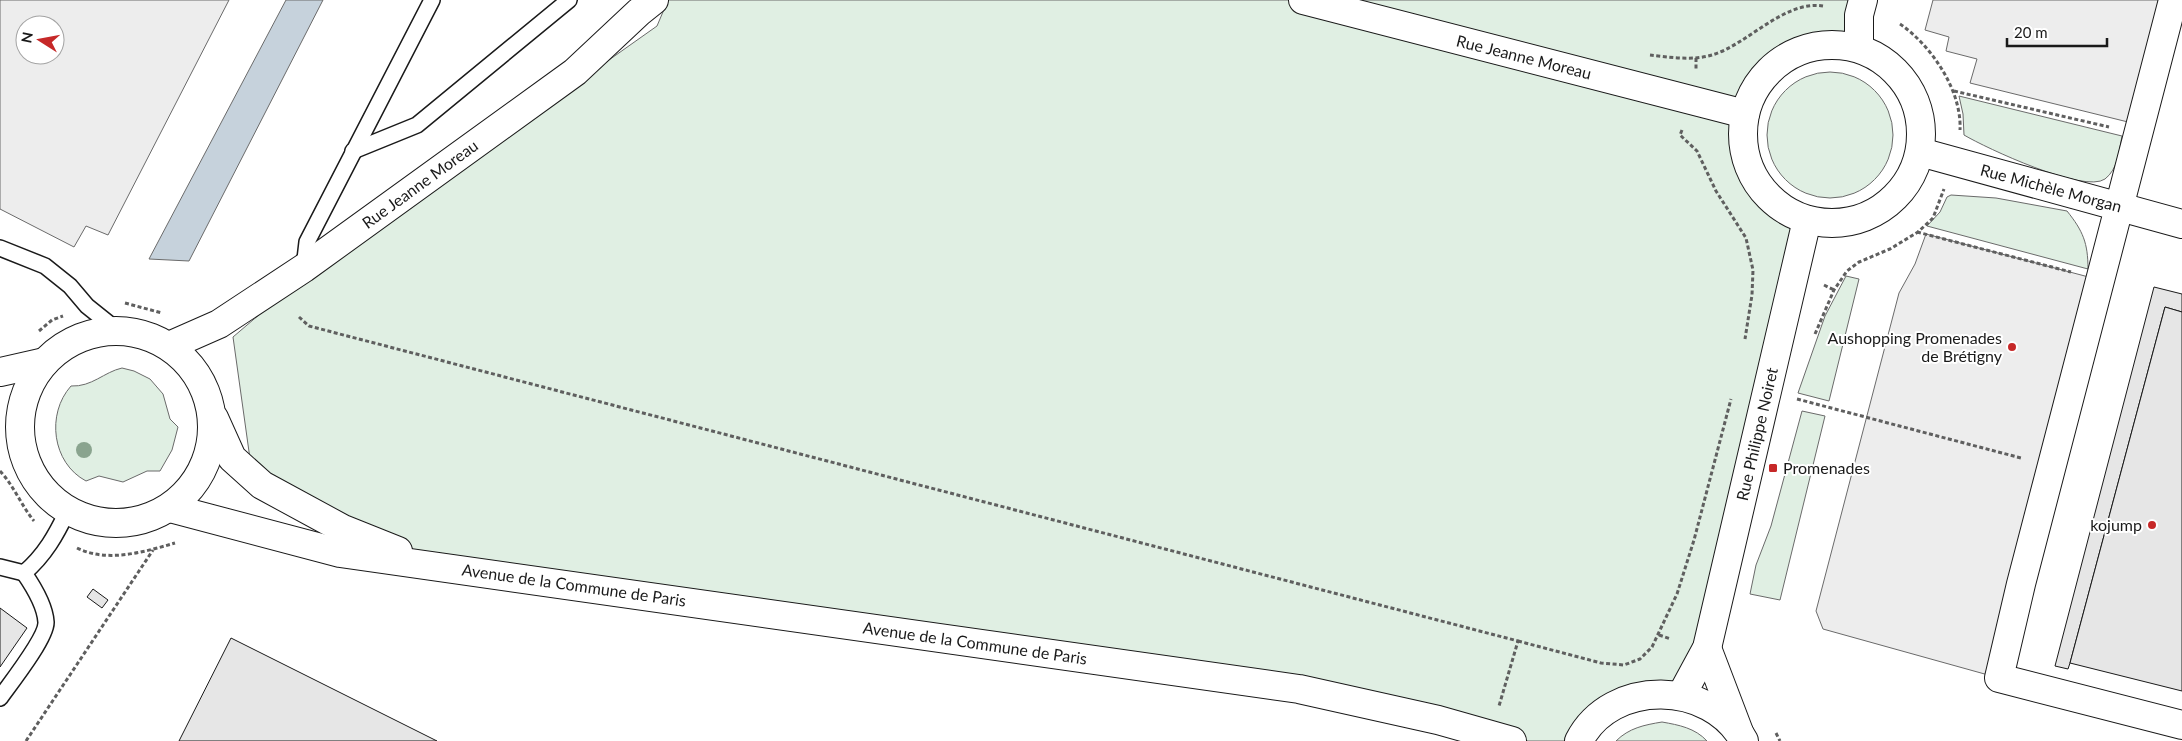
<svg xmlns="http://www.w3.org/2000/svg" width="2182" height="741" font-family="Lato,sans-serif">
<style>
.green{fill:#e0efe3;stroke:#6a6a6a}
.parking{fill:#ededed;stroke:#6a6a6a;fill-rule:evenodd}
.water{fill:#c6d2dc;stroke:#6a6a6a}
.building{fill:#e6e6e6;stroke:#1a1a1a}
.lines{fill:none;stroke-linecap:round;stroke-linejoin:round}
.lane-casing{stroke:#1a1a1a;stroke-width:18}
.street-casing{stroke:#1a1a1a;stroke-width:30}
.secondary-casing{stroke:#1a1a1a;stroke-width:30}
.path{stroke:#5f5f5f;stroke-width:3;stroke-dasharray:4 2.5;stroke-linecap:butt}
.lane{stroke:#fff;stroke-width:15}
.street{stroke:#fff;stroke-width:28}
.secondary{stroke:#fff;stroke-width:28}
.tree{fill:#8aa48f}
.poi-dot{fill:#c62828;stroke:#fff;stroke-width:2}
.labels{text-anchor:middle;stroke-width:4;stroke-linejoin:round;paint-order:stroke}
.street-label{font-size:16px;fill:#1a1a1a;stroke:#fff}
.poi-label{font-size:16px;fill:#1a1a1a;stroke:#fff;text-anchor:end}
</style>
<rect width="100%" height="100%" fill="#fff"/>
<!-- green -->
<g class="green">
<polygon points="668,0 1851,0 1846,36 1833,34 1804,37 1775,52 1750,78 1740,97 1733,123 1735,167 1752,195 1776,218 1794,228 1700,636 1677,685 1572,741 1528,741 1302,681 436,558 348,525 251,466 233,337 294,285 339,251 657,26"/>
<circle cx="1830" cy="135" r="63"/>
<path d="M 1959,96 L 2122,136 C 2119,151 2118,169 2105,179 C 2084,194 1986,148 1964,135 L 1963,114 Z"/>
<path d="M 1951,195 L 1996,198 L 2067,211 C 2083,231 2088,243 2088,269 L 1927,226 L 1940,212 L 1947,197 Z"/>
<polygon points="1846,276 1859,279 1829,401 1798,393 1825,316"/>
<path d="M 122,368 L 134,371 L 150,379 L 163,394 L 170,419 L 178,427 L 172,450 L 160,471 L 147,471 L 123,482 L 99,476 L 86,481 C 52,463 46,414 71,386 C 92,387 104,372 122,368 Z"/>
<polygon points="1802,411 1825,416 1780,600 1750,594 1756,565 1771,526"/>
<path d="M 1662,722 C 1679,725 1695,728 1707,741 L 1616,741 C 1629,728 1644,725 1662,722 Z"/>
</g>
<!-- parking -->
<g class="parking">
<path d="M 0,0 L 229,0 L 108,235 L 86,226 L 74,247 L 0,209 ZM 25,25 L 55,25 L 55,55 L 25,55 Z"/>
<polygon points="1933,0 2173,0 2128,122 1970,83 1977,59 1946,51 1949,37 1925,30"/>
<polygon points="1926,234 2100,280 1999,678 1823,629 1816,611 1899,293 1915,264"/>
</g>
<!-- water -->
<polygon class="water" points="286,0 323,0 189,261 149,259"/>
<!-- building -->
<g class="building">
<polygon points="2154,287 2182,294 2182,312 2165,307 2070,663 2068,669 2055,666"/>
<polygon points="2165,307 2182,312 2182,691 2070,663"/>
<polygon points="93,589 108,600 102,608 87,597"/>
<polygon points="0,608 27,628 0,667"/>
<polygon points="231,638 437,741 179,741"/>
</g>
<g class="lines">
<defs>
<g id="lane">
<polyline points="353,151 417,125 569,0"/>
<polyline points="0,248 45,266 70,286 87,306 117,330"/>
<polyline points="304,268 307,242 432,0"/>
<path d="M 0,567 L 24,573 C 45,555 56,535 68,510"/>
<path d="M 0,698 C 10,684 47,637 46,622 C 45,605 33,586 24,573"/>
</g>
<g id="street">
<polyline points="1303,0 1745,114"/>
<polyline points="2173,0 2021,584 1999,678 2182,725"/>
<circle cx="1832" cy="134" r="89"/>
<polyline points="1859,48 1859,15 1863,0"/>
<polyline points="1920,152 2182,224"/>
<polyline points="169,346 219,324 304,268 575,72 639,12 654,0"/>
<polyline points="1707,648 1739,732"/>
<polyline points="1681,696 1707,648 1807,220"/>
</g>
<g id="secondary">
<circle cx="116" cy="427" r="96"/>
<polyline points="0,372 45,362"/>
<polyline points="214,418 232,458 262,485 343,529 398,551"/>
<polyline points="170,508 340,553 1299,689 1438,720 1512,741"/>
<path d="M 1579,741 C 1611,678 1711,680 1744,741"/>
</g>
</defs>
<!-- lane casing -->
<use href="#lane" class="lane-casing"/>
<!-- street casing -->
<use href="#street" class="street-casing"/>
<!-- secondary casing -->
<use href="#secondary" class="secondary-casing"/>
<!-- path -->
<g class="path">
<path d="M 1900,24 C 1932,46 1962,91 1960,130"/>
<path d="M 1650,55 C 1668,57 1693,61 1712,55 C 1747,45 1784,0 1823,6"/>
<polyline points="1696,58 1696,70"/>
<polyline points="1954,91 2109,127"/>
<polyline points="1682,130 1680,135 1697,151 1716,191 1746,238 1753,270 1752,295 1745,339"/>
<polyline points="1917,232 2071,272"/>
<polyline points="1824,285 1834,290"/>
<polyline points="125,303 162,313"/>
<polyline points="299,317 309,326 1518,641 1499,706"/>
<polyline points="39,331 52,320 63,316"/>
<polyline points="1815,334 1834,290 1847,271 1859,262 1890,249 1918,232 1933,218 1944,189"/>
<polyline points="1797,399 2021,458"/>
<path d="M 0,471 C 14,486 21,505 34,521"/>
<path d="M 77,548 C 107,563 144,552 175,543"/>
<polyline points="1659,635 1671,639"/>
<polyline points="1518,641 1601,663 1624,665 1640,659 1652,647 1677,594 1694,540 1731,399"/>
<polyline points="1776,733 1780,741"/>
<polyline points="26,741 153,550"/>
</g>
<!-- lane -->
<use href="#lane" class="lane"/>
<!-- street -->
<use href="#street" class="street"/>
<!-- secondary -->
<use href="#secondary" class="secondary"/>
</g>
<!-- trees -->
<circle class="tree" cx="84" cy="450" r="8"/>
<!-- markers -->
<g class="poi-dot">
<circle cx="2012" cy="347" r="5"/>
<rect x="1768" y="463" width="10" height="10" rx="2.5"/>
<circle cx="2152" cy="525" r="5"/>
</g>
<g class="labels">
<!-- street labels -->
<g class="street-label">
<text transform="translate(1524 57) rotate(14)" y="6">Rue Jeanne Moreau</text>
<text transform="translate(420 184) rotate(-36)" y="6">Rue Jeanne Moreau</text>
<text transform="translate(2051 188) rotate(15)" y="6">Rue Michèle Morgan</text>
<text transform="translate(1757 434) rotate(-77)" y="6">Rue Philippe Noiret</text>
<text transform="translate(574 585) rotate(8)" y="6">Avenue de la Commune de Paris</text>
<text transform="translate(975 643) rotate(8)" y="6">Avenue de la Commune de Paris</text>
</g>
<!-- poi labels -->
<g class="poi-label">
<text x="2002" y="344">Aushopping Promenades<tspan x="2002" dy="18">de Brétigny</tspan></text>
<text x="1783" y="474" text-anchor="start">Promenades</text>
<text x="2142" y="531">kojump</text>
</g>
</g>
<!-- north arrow -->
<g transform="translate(40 40) rotate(281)"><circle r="24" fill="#ffffff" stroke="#a3a3a3"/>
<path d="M0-4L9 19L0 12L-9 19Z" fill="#c62828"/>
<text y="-8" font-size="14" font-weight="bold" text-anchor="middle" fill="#1a1a1a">N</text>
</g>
<!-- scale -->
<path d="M2007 38v8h100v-8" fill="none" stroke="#1a1a1a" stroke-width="2.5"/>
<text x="2014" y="38" font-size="15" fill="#1a1a1a" stroke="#ffffff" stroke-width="4" paint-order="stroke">20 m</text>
</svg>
